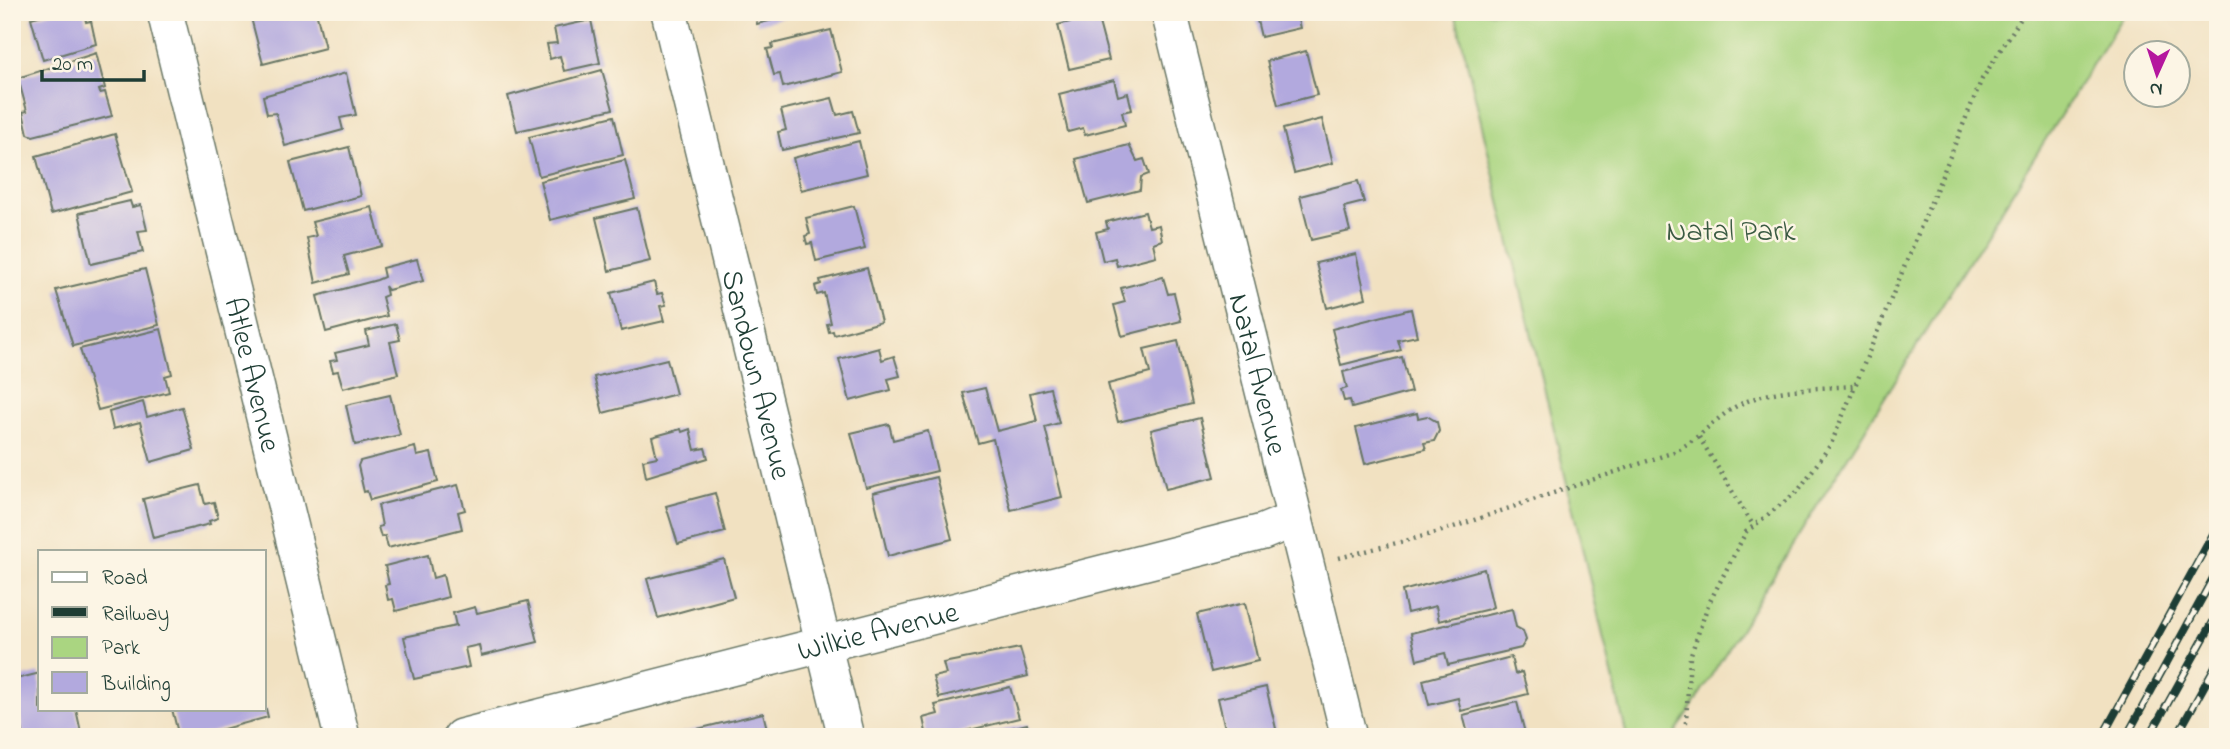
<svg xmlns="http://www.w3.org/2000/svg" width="2230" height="749" font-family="'Indie Flower',sans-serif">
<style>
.green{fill:#aad581;stroke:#64895a;stroke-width:2}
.building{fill:#b2a9de}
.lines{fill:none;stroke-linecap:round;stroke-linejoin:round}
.minor-casing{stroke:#687665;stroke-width:38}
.path{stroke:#687665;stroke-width:4.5;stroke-dasharray:2 5;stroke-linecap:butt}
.minor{stroke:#fff;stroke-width:35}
.rail-casing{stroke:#1f3d34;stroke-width:8}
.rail{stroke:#fcf5e5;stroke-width:5;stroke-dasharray:16;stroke-linecap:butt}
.labels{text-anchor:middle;stroke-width:5;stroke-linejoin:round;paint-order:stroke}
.park-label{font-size:30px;fill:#3b5b43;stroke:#fcf5e5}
.street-label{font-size:30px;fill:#1f3d34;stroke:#fcf5e5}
</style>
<rect width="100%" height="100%" fill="#fcf5e5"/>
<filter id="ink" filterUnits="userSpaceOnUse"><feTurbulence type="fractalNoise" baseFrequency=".0143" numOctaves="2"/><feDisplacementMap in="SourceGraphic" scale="14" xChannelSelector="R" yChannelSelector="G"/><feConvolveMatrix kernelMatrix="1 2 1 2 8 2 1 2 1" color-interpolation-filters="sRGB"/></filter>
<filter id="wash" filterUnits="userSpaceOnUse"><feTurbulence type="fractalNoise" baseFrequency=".00686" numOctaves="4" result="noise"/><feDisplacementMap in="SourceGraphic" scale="28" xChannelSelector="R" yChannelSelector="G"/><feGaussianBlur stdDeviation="1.57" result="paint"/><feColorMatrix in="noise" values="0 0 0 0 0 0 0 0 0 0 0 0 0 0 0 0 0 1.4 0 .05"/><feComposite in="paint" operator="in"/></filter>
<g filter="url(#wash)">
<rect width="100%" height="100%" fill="#f1e1c1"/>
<!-- green -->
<polygon class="green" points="1455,12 2125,12 1673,737 1627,737"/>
<g id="blocks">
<!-- building -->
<g class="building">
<polygon points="53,12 84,12 86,22 91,21 96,44 43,60 31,18"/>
<polygon points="257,12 293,12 294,16 316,12 325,48 263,64 250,14"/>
<polygon points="755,12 801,12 801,13 757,24"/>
<polygon points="1255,12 1296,12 1300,28 1261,37"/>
<polygon points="1097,15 1109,60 1069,69 1058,25"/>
<polygon points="591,20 600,63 564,71 560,56 550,59 547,44 557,43 554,28"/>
<polygon points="831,30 842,72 783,87 780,74 774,75 767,49 773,48 772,44"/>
<polygon points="1306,51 1317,95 1278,105 1267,61"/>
<polygon points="96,53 105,88 99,90 100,93 105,92 112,116 33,136 28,134 23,112 27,111 18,78"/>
<polygon points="602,70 613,109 517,131 508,96"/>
<polygon points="346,73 356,115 340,118 343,130 285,146 276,113 267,114 263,96"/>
<polygon points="1114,80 1118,96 1128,93 1132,110 1122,112 1125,125 1085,135 1083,128 1068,132 1059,94"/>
<polygon points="832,98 837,115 853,111 859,133 782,150 778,132 786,130 781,110"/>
<polygon points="614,116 623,155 539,176 529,137"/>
<polygon points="1322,119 1333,163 1294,173 1283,129"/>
<polygon points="115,134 132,192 51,214 36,156"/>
<polygon points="859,141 867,174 801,190 793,158"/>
<polygon points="1129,145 1137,161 1144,159 1149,174 1141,177 1140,190 1088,203 1076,159"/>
<polygon points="349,147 361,196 303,211 290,162"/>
<polygon points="625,160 635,199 550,220 540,181"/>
<polygon points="1358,181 1364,202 1344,207 1350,231 1311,240 1300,196"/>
<polygon points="130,201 132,207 141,205 147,230 138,231 143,252 91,264 79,213"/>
<polygon points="854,206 865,249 816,261 812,243 807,244 805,236 810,234 806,218"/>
<polygon points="372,207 382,246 344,256 349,274 316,283 307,238 316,236 312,222"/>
<polygon points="637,208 650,261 609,271 596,218"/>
<polygon points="1145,212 1149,227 1159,225 1162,240 1153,243 1156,256 1117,266 1115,258 1103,261 1096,232 1108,229 1106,222"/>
<polygon points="1356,254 1366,298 1327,308 1316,263"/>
<polygon points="417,259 423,281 388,290 385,286 387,295 382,297 387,316 326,332 317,296 377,280 384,277 382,268"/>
<polygon points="867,268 881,322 834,335 833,331 829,332 827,324 831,323 824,293 817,295 815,286 821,284 820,280"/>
<polygon points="145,269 159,325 73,346 56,290"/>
<polygon points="1163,277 1168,294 1174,293 1181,321 1122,336 1114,305 1125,302 1121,288"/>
<polygon points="654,282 657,294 662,293 666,305 660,306 664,321 621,331 611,293"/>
<polygon points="1411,309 1417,336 1398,340 1401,350 1341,365 1332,329"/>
<polygon points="396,324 400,340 390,342 398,374 343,388 338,371 333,372 330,361 337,360 335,353 369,345 366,331"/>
<polygon points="161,329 172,374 165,376 169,392 98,410 80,349"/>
<polygon points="1178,341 1192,404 1118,422 1108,384 1150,373 1144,349"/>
<polygon points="879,348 882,360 894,356 900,376 888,379 891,390 850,401 839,359"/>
<polygon points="1402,357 1411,392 1352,408 1350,400 1344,401 1341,390 1347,388 1343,372"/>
<polygon points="667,359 676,394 603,413 594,377"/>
<polygon points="985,388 997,431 1037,421 1030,393 1050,388 1059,423 1045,427 1062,497 1011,510 993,439 978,443 963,393"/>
<polygon points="390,395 400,435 355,445 346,405"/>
<polygon points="143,402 147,417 182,407 194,450 151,462 140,422 113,429 109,412"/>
<polygon points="1417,413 1418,418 1427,416 1437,422 1439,431 1434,441 1424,443 1426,449 1365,464 1356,428"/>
<polygon points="1200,418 1215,477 1166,489 1151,430"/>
<polygon points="889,424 893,440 928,431 937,471 866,488 851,433"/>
<polygon points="681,429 682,432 690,429 695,450 705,448 708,458 646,477 643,460 657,457 652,437"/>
<polygon points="415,447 417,456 431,453 438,482 370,500 367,491 364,492 358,466 360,461"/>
<polygon points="936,477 952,539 888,556 873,493"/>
<polygon points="200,485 205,504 214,502 218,518 209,521 210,524 153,538 143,499"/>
<polygon points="458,485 465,510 458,512 462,529 388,548 385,536 381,537 378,527 382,526 378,505"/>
<polygon points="715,493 725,532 678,544 666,506"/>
<polygon points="428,555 433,578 443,575 448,597 396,611 393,599 388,600 385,585 389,584 385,566"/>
<polygon points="724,559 734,597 658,618 647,579"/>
<polygon points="1484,569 1493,607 1489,609 1439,621 1436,606 1407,613 1402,591"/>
<polygon points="528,601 538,642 481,656 479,645 465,648 469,667 414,679 404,637 456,626 453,613 475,607 477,613"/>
<polygon points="1245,603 1258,661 1211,672 1197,614"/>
<polygon points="1512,609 1516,627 1523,631 1526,640 1521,648 1448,665 1445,653 1417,660 1411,633"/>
<polygon points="1020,648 1028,676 939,698 933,677 946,674 943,663"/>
<polygon points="1511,657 1515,674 1522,672 1528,694 1461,711 1458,698 1429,705 1423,680"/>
<polygon points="40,673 40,709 76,709 82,737 24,737 12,680"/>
<polygon points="1010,687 1019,718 941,737 927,737 923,718 938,714 935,705"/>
<polygon points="1266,687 1278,737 1227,737 1218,698"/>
<polygon points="1517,702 1526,737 1457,737 1467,730 1463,715"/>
<polygon points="172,709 266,709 268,717 194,737 179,737"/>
<polygon points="763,713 769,737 682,737 681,733"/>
<polygon points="1027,724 1030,737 979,737 979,736"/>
</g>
</g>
</g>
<g filter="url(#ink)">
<use href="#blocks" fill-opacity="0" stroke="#687665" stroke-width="2"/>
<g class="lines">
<defs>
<g id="minor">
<path id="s1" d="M 165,12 L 342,737"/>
<path id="s2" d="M 669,12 L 846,737"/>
<path id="s3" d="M 1169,12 L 1349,737"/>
<path id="s4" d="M 461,737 L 1263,532 L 1292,520"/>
</g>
</defs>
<!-- minor casing -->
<use href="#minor" class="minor-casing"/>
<!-- path -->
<g class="path">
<polyline points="1699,437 1753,525"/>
<path d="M 1339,558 L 1439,532 L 1674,452 C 1698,440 1713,420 1735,407 C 1770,387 1814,389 1853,386"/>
<polyline points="1685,737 1690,657 1708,605 1746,532 1798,491 1831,444 1982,79 2025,12"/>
</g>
<!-- minor -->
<use href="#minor" class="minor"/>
<defs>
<g id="rail">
<polyline points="2102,737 2218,525"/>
<polyline points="2126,737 2218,569"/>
<polyline points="2149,737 2218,613"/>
<polyline points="2176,737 2218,661"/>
</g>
</defs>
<!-- rail casing -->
<use href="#rail" class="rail-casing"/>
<!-- rail -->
<use href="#rail" class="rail"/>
</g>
</g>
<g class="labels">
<!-- park labels -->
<g class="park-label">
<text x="1731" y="240">Natal Park</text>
</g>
<!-- street labels -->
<g class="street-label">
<text dy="10" stroke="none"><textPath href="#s1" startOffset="373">Atlee Avenue</textPath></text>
<text dy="10" stroke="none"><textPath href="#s2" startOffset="373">Sandown Avenue</textPath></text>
<text dy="10" stroke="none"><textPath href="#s3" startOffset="373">Natal Avenue</textPath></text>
<text dy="10" stroke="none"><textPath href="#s4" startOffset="430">Wilkie Avenue</textPath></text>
</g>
</g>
<!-- margin -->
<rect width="2230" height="749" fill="none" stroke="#fcf5e5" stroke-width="42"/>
<!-- legend -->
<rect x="38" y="550" width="228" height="161" fill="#fcf5e5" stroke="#a4ab9e" stroke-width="2"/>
<rect x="52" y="572" width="35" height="10" fill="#ffffff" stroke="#a4ab9e" stroke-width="2"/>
<text x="102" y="584" font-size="21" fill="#1f3d34">Road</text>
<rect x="52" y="607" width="35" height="10" fill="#1f3d34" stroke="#a4ab9e" stroke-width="2"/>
<text x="102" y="620" font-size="21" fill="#1f3d34">Railway</text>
<rect x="52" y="637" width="35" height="21" fill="#aad581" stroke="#a4ab9e" stroke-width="2"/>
<text x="102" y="654" font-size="21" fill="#1f3d34">Park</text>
<rect x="52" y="672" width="35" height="21" fill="#b2a9de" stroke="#a4ab9e" stroke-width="2"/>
<text x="102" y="690" font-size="21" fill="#1f3d34">Building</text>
<!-- north arrow -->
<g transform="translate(2157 74) rotate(183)"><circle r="33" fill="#fcf5e5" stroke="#a4ab9e" stroke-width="2"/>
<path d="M0-5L12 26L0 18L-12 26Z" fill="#b5179e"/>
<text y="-10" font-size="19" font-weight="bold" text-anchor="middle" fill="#1f3d34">N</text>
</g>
<!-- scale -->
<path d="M42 70v10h102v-10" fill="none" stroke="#1f3d34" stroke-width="3.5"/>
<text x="52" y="70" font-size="21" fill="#1f3d34" stroke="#fcf5e5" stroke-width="5" paint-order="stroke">20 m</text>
</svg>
